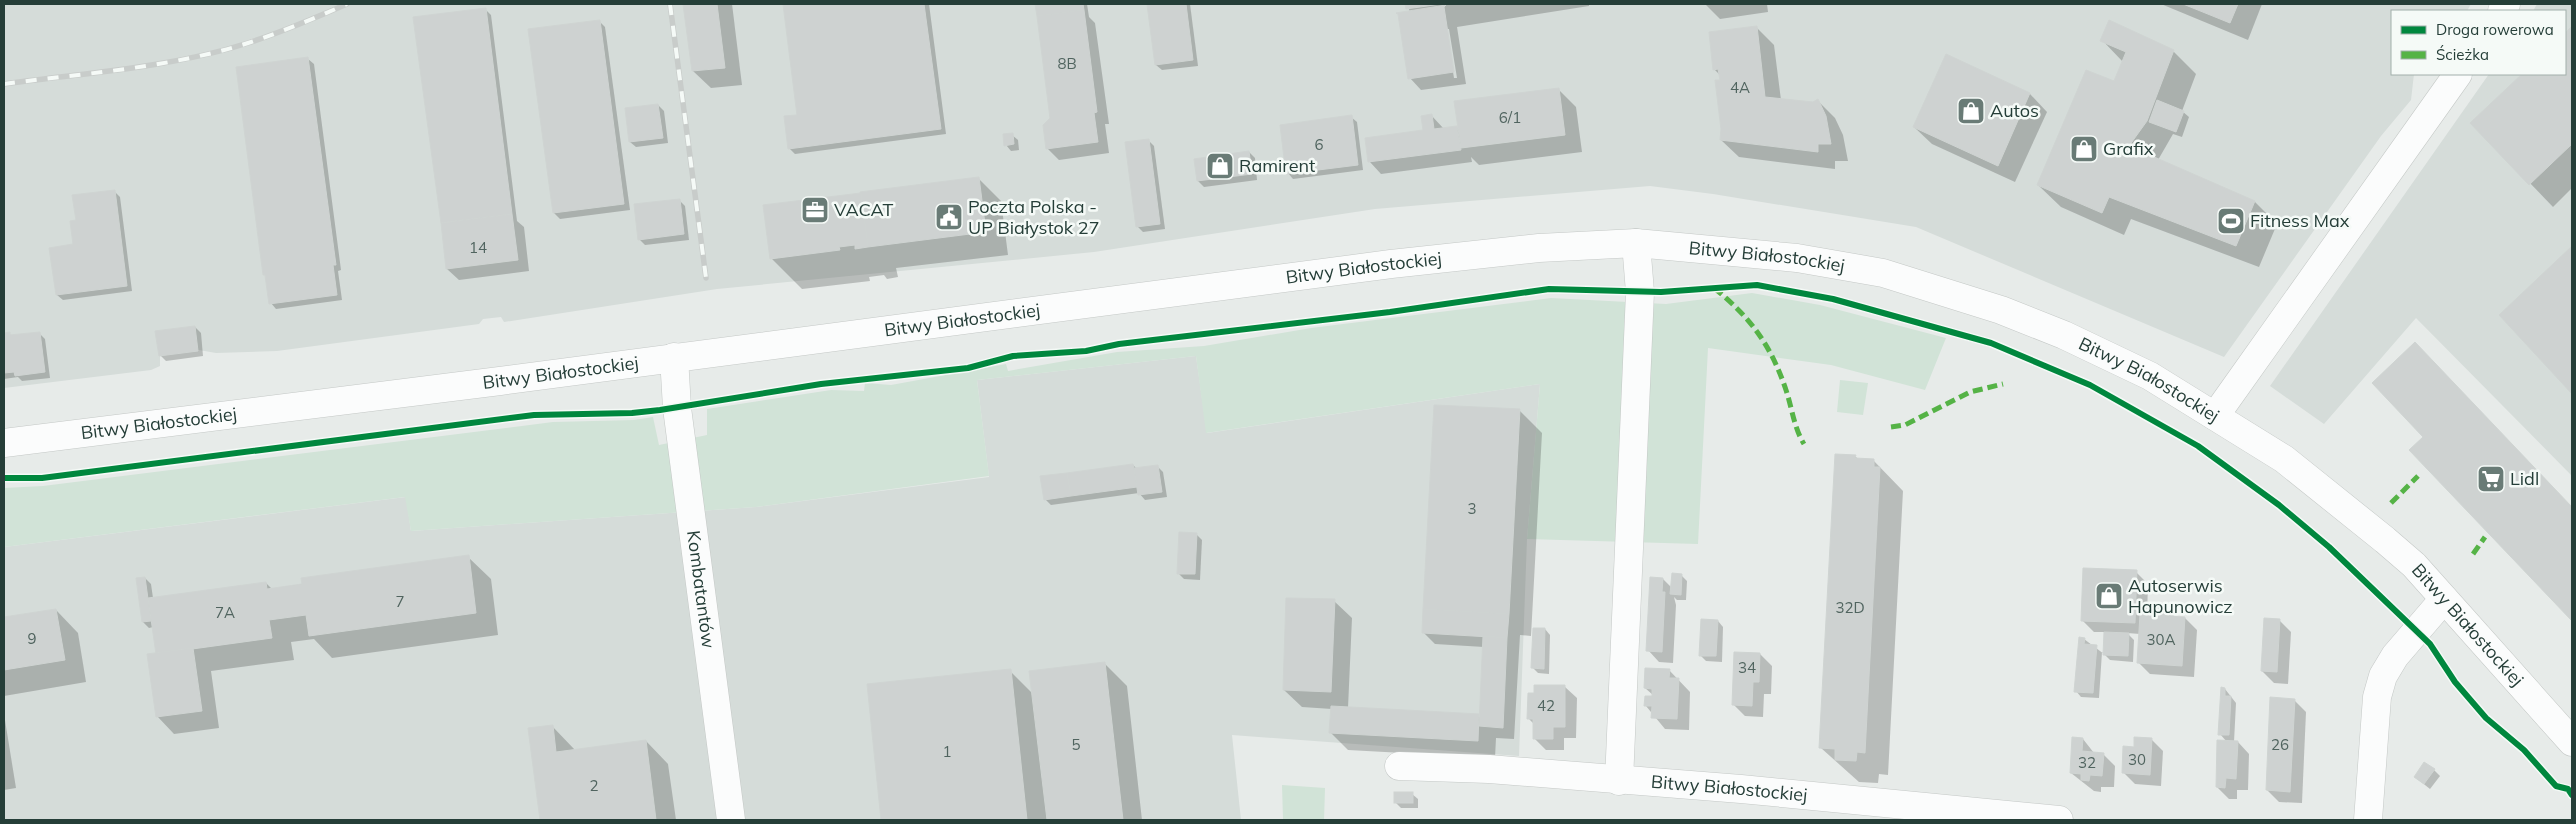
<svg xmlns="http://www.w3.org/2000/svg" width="2576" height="824" font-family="Mulish,sans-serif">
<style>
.built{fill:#d5dcd9}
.green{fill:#d1e3d7}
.shadow{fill:#0003;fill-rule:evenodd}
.building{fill:#ced2d1;stroke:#cfd4d2}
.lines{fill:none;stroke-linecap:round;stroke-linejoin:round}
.minor-casing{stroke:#c4c8c6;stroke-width:29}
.minor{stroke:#fbfcfc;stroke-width:28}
.rail-casing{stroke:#c8ccca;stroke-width:5.5}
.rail{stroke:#f5faf7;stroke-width:4;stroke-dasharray:11;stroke-linecap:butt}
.quiet{stroke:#55b346;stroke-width:5;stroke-dasharray:10 5;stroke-linecap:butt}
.cycleway-casing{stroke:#f5faf7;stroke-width:9}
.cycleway{stroke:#00873e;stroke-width:6}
.labels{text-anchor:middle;stroke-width:5;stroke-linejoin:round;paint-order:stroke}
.number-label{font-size:15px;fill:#50645f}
.poi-label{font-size:18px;fill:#253e38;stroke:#f5faf7;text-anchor:start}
.street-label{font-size:18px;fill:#253e38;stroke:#f5faf7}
</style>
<rect width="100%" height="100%" fill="#e7ebe9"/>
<!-- built -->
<g class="built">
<polygon points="4,4 2471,4 2467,11 2392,11 2392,74 2414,74 2411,100 2381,136 2224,357 1916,227 1713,194 1650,186 1375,209 1094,252 717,289 504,322 501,317 483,319 479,324 277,351 216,353 199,350 160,355 160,366 151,370 4,388"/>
<polygon points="2537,4 2572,4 2572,476 2416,318 2324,424 2270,386 2489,74 2565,74 2565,11 2533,11"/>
<polygon points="1196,356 1207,433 1540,384 1527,539 1519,756 1232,735 1241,820 4,820 4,547 406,497 411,531 756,507 989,477 977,380"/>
</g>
<!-- green -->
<g class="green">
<polygon points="1752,293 1820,305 1946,338 1925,390 1831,365 1708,348 1698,544 1527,539 1540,384 1206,433 1196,356 977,380 989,476 756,507 411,531 405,497 4,547 4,488 43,486 553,422 634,420 653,417 659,445 707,435 707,409 831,390 864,391 865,383 891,385 1006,364 1008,371 1117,352 1204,346 1311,328 1551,298 1666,304"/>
<polygon points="1840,380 1868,383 1863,415 1837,412"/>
<polygon points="1282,785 1325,788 1324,820 1283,819"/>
</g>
<!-- shadow -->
<g class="shadow">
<polygon points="684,4 732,4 742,85 711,88 693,71"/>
<polygon points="784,4 929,4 946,134 795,154 789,148 799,116"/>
<polygon points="1037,4 1087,4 1089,17 1095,23 1109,124 1105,124 1109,153 1059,160 1047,148 1051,118"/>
<polygon points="1148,4 1190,4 1198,66 1162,70 1156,65"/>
<path d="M 1407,4 L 1589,4 L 1589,6 L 1457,27 L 1466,84 L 1421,90 L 1410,78 L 1410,12 ZM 1446,29 L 1449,29 L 1457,78 L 1454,78 Z"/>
<polygon points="1705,4 1767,4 1768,12 1720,19"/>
<polygon points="2161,4 2262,4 2248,40"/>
<polygon points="485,9 491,15 517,221 524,227 529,271 459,280 447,269"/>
<polygon points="599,21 605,27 630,210 560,219 554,213"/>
<polygon points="1756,27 1774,45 1781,100 1813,104 1818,101 1835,118 1843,135 1848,161 1835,161 1835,169 1739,157 1721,140 1721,81 1720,75 1714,69"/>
<polygon points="2572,27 2572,188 2553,207 2472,123 2524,74 2565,74 2565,35"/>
<polygon points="2102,40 2173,51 2196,74 2182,111 2189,117 2182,137 2173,134 2158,160 2255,202 2277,224 2259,267 2131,219 2124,235 2061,207 2038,185 2114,83 2123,62"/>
<polygon points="1946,56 2030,94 2047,112 2015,182 1932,144 1914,127"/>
<polygon points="308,59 314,64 341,270 338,271 342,300 276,309 271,303"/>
<polygon points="1558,89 1576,107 1582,152 1479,165 1471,157 1472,162 1381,174 1370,162 1424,131 1431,115 1444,129 1457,127 1459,130"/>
<polygon points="658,105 664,111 668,143 636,147 630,142"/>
<polygon points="1351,117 1357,122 1363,170 1293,179 1288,173"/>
<polygon points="1012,135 1018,140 1019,150 1011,151 1006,145"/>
<polygon points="1148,140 1154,146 1165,229 1143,232 1137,226"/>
<polygon points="1249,152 1255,158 1257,180 1204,187 1198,181 1196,160"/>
<polygon points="978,178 1001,201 1008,255 896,268 898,277 887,279 884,275 869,277 870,281 802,289 772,259"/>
<polygon points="114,191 120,197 132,291 63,300 57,295 74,245 77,221"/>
<polygon points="679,200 685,206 689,240 645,245 639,239"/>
<polygon points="2572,248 2572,392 2500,315"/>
<polygon points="195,327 201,333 203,356 166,361 160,355"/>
<polygon points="39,333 45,339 50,378 22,381 18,377 4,379 4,334 9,334 12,336"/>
<polygon points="2432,361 2572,508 2572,620 2411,450 2425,437"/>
<polygon points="1520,411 1542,433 1531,636 1520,635 1514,739 1496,738 1495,758 1348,750 1330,732 1332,709 1302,707 1284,690 1334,601 1352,618 1348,708 1480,717 1484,647 1435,644 1423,632"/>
<polygon points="1836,455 1855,456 1859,460 1873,460 1903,491 1888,775 1879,774 1878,783 1859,782 1821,748"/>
<polygon points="1133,465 1137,469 1157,466 1163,472 1167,497 1145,500 1139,493 1051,505 1045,499"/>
<polygon points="1197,535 1202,540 1200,580 1184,579 1178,573"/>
<polygon points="468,557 491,579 498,635 332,658 314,639 291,642 294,660 211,671 219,728 174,734 157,716 157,654 153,627 149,628 143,622 145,578 151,584 153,598 266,583 272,589"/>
<polygon points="2136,572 2148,584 2147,616 2153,616 2166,608 2176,618 2185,618 2197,630 2194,677 2150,674 2138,662 2140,634 2127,633 2134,640 2133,662 2110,660 2102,652 2099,698 2081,697 2076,691 2084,639 2104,654 2105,632 2094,632 2082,620"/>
<polygon points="1681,575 1687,581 1686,600 1677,600 1674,597 1676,605 1673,663 1659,662 1648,650 1663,579 1672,588"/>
<polygon points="56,610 78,633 86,682 4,696 4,619"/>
<polygon points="2279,620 2291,632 2288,684 2274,683 2262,671"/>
<polygon points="1718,621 1723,627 1722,662 1706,661 1700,655"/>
<polygon points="1545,629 1550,635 1549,674 1538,673 1533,668"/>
<polygon points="1760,654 1772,666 1771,694 1764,694 1763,717 1745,716 1733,704"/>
<polygon points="1104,663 1127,686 1142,820 882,820 868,685 1010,671 1033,694"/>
<polygon points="1669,670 1690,692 1689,730 1665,729 1646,706 1653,695 1645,688"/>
<polygon points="1565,687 1577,698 1576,738 1564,738 1564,750 1546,750 1534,738 1535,725 1529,719"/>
<polygon points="2225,689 2236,703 2234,742 2238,742 2249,754 2248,790 2237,790 2237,799 2229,799 2217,787 2227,742 2220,734"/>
<polygon points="2294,700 2306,712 2302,803 2279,802 2267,790"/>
<polygon points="4,714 16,788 4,790"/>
<polygon points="552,726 575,750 646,741 668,764 676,820 541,820 530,729"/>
<polygon points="2083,739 2094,753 2103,754 2115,766 2114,787 2101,787 2101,792 2094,791 2071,773"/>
<polygon points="2151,739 2163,751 2161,786 2135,784 2123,772 2135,748"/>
<polygon points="2434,770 2440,776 2430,789 2415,777"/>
<polygon points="1412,794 1418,799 1418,808 1401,808 1395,802"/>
</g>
<!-- building -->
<g class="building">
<polygon points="683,4 717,4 725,68 692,71"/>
<polygon points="783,4 924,4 941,129 788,149 784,116 797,115"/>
<polygon points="1035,4 1083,4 1084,10 1037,16"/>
<polygon points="1147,4 1186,4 1193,60 1155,65"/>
<polygon points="1405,4 1441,4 1406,9"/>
<polygon points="2183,4 2238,4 2230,23"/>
<polygon points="1446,5 1444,7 1454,72 1408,79 1398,14 1396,13"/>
<polygon points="486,8 512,214 441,223 413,17"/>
<polygon points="1084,10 1097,112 1094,113 1098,142 1046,149 1043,125 1050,118 1037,16"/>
<polygon points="600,20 624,204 553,213 528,29"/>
<polygon points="2109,20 2174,50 2147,121 2129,146 2255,201 2236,246 2109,197 2102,213 2037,185 2086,70 2114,81 2126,52 2100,41"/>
<polygon points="1757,26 1765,97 1813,102 1818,99 1826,116 1831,144 1818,144 1818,152 1720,140 1721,129 1715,80 1720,80 1718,69 1713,70 1709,32"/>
<polygon points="2572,26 2572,144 2529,185 2470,123 2522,74 2565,74 2565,33"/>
<polygon points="1946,54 2030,93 1998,166 1913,127"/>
<polygon points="308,57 336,265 333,265 337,295 269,304 265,275 263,275 236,67"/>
<polygon points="1559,88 1565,135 1461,148 1454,101"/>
<polygon points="2157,100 2184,111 2176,132 2149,122"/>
<polygon points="658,104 663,138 629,142 625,108"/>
<polygon points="1432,114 1434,129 1457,126 1461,150 1368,162 1365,138 1423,130 1421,116"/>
<polygon points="1352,115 1358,165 1286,174 1280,125"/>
<polygon points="1013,133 1014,144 1004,146 1003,134"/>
<polygon points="1149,139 1160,224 1136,227 1125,142"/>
<polygon points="1249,151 1252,174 1197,181 1194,159"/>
<polygon points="979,177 986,232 868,247 860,192"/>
<polygon points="115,190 127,286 56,295 49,248 73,244 70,221 76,220 72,195"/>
<polygon points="861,193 868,247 855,249 855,245 839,247 840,250 770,259 763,205"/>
<polygon points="680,199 684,234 638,240 634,204"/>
<polygon points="512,214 518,260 446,269 441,223"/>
<polygon points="2572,246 2572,394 2499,315"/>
<polygon points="195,326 198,351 159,356 155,331"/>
<polygon points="10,332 10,335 40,332 45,372 15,376 14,372 4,373 4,333"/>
<polygon points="2415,342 2572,507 2572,621 2409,450 2423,437 2372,383"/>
<polygon points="1434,405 1520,409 1509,614 1423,609"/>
<polygon points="1835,454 1856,455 1855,458 1874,459 1874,467 1880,467 1865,753 1857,752 1856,761 1835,760 1835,749 1819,748"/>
<polygon points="1133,464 1137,487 1071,496 1067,473"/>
<polygon points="1158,465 1162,492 1138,495 1134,468"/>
<polygon points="1067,473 1071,496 1044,500 1040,476"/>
<polygon points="1179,532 1197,533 1195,574 1177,574"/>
<polygon points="469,555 476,613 309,636 306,615 269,620 272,638 156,654 148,598 266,582 267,589 302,584 301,578"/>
<polygon points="2083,568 2137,570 2135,623 2081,621"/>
<polygon points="1672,573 1682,574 1681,595 1670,594"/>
<polygon points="145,577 151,621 142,622 136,578"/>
<polygon points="1650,577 1663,578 1662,592 1665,592 1662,652 1646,651"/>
<polygon points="1286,598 1335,599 1331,692 1283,690"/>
<polygon points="2153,606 2166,607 2166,616 2185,617 2182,666 2137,663 2140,614 2152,615"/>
<polygon points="56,609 65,660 4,670 4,617"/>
<polygon points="1423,609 1509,614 1507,638 1422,633"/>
<polygon points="2264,618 2280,619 2277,672 2261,671"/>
<polygon points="1701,619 1718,620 1716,656 1699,656"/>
<polygon points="1533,628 1545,628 1544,669 1531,668"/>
<polygon points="2104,632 2129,633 2128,656 2103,655"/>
<polygon points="1483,636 1507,638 1503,728 1479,726"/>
<polygon points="2079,637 2085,638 2084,644 2097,645 2093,693 2074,692"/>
<polygon points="193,648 202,711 156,717 147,654"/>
<polygon points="1734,652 1760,653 1759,682 1753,682 1752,706 1732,705"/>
<polygon points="1105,662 1123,820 1047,820 1029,671"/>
<polygon points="1645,668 1670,669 1669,678 1679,678 1677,719 1651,718 1652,706 1644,706 1645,696 1652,696 1652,689 1644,688"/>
<polygon points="1011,669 1027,820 881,820 867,684"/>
<polygon points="1534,685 1565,685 1565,727 1553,727 1553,739 1533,739 1533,719 1527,719 1528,693 1534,693"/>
<polygon points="2221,687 2225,688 2225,696 2231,696 2229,735 2218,735"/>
<polygon points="2270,697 2295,699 2290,792 2266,790"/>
<polygon points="1331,706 1479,714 1478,741 1329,733"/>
<polygon points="553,725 556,752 646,740 656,820 540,820 528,728"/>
<polygon points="2072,737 2083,738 2082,751 2104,753 2102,776 2090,775 2089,781 2081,780 2081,774 2070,773"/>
<polygon points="2134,737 2152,738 2150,775 2122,773 2123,746 2134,747"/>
<polygon points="2217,740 2238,741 2236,779 2226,778 2225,788 2216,787"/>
<polygon points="2424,762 2435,769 2424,784 2414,777"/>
<rect x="1394" y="792" width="19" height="11"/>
</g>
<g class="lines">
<defs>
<g id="minor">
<polyline points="2502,11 2506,4"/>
<path id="s1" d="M 674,357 L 677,408 L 731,820"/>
<polyline points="2215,416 2458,74"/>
<path id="s2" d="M 4,443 L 500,381 L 1391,264 L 1539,248 L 1636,243 L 1797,258 L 1883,273 L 2001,310 L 2064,335 L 2150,376 L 2284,459 L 2385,540 L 2414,565 L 2572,742"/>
<path id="s3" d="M 1399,766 L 1489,769 L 1741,789 L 2059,820"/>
<polyline points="1619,781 1640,292 1636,243"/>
<polyline points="2368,820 2377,697 2383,676 2395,656 2444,599"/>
</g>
</defs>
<!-- minor casing -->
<use href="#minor" class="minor-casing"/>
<!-- minor -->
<use href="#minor" class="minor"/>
<defs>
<g id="rail">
<polyline points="670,4 706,278"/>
<path d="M 4,84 C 85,73 170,68 248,43 C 282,32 315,18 347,4"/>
</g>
</defs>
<!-- rail casing -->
<use href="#rail" class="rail-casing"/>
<!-- rail -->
<use href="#rail" class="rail"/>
<!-- quiet -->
<g class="quiet">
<path d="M 1714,288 C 1750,317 1771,345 1786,390 C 1792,408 1794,428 1804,444"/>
<polyline points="1891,427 1905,425 1970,392 2003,384"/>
<polyline points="2391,503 2418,476"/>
<polyline points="2473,554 2485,537"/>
</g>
<defs>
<polyline id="cycleway" points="4,478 42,478 534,415 632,413 660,410 821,384 968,368 1013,356 1086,351 1119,344 1390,312 1549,289 1661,292 1757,285 1833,299 1991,343 2090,385 2198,446 2279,505 2329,547 2430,644 2455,682 2486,718 2524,750 2556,786 2568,789 2572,795"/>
</defs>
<!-- cycleway casing -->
<use href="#cycleway" class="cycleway-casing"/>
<!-- cycleway -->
<use href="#cycleway" class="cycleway"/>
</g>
<!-- icons -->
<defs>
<symbol id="shop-square" viewBox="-11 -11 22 22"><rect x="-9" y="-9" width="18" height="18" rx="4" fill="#697b76" stroke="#f5faf7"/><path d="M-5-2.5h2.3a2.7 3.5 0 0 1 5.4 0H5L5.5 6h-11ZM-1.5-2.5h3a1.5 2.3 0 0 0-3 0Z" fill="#fff"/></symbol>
<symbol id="office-square" viewBox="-11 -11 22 22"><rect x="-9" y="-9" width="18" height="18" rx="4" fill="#697b76" stroke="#f5faf7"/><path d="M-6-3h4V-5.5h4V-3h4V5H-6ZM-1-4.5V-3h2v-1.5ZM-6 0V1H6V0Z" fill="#fff"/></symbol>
<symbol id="civic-square" viewBox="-11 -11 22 22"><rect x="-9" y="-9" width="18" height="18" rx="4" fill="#697b76" stroke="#f5faf7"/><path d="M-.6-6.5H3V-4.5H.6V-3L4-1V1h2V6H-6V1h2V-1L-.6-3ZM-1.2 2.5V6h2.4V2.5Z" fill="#fff"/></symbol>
<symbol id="stadium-square" viewBox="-11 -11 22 22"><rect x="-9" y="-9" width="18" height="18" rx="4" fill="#697b76" stroke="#f5faf7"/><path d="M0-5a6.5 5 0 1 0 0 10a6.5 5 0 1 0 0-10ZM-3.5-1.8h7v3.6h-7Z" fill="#fff"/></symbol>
<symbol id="supermarket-square" viewBox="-11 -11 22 22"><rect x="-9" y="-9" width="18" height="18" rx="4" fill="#697b76" stroke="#f5faf7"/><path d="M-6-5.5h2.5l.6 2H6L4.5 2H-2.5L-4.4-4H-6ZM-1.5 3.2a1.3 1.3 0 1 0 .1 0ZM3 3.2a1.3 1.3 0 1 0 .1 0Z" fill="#fff"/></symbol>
</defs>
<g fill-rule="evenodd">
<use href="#shop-square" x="1955" y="95" width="32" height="32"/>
<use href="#shop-square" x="2068" y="133" width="32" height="32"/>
<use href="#shop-square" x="1204" y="150" width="32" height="32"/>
<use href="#office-square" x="799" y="194" width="32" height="32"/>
<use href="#civic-square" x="933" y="201" width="32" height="32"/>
<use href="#stadium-square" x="2215" y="205" width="32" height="32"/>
<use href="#supermarket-square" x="2475" y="463" width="32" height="32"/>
<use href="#shop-square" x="2093" y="580" width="32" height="32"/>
</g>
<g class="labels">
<!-- number labels -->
<g class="number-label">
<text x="1067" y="69">8B</text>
<text x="1740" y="93">4A</text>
<text x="1510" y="123">6/1</text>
<text x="1319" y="150">6</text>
<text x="478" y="253">14</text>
<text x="1472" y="514">3</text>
<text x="400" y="607">7</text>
<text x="1850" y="613">32D</text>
<text x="225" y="618">7A</text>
<text x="32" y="644">9</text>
<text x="2161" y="645">30A</text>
<text x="1747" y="673">34</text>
<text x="1546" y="711">42</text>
<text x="1076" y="750">5</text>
<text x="2280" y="750">26</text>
<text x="947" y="757">1</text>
<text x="2137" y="765">30</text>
<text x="2087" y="768">32</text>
<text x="594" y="791">2</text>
</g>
<!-- poi labels -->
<g class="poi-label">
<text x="1990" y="117">Autos</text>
<text x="2103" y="155">Grafix</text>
<text x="1239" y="172">Ramirent</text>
<text x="968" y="213">Poczta Polska -<tspan x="968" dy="21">UP Białystok 27</tspan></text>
<text x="834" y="216">VACAT</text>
<text x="2250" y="227">Fitness Max</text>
<text x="2510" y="485">Lidl</text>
<text x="2128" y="592">Autoserwis<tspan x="2128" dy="21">Hapunowicz</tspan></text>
</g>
<!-- street labels -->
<g class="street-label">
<text dy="6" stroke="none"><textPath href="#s2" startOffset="1776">Bitwy Białostockiej</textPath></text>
<text dy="6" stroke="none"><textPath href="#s2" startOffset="1371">Bitwy Białostockiej</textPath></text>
<text dy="6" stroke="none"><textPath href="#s2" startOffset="966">Bitwy Białostockiej</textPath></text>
<text dy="6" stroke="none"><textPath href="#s2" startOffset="561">Bitwy Białostockiej</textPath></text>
<text dy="6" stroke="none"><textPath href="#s2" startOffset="2181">Bitwy Białostockiej</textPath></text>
<text dy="6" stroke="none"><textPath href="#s2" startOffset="156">Bitwy Białostockiej</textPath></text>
<text dy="6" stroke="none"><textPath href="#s1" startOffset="234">Kombatantów</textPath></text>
<text dy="6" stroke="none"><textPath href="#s2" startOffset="2586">Bitwy Białostockiej</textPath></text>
<text dy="6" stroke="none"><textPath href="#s3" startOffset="331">Bitwy Białostockiej</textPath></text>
</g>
</g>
<!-- border -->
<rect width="2576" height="824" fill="none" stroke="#253e38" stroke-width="10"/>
<!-- legend -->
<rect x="2391" y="10" width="175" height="65" fill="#f5faf7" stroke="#a2afab"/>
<rect x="2401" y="26" width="25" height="8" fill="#00873e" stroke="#a2afab"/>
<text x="2436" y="35" font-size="15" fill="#253e38">Droga rowerowa</text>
<rect x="2401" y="51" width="25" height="8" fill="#55b346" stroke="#a2afab"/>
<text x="2436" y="60" font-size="15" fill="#253e38">Ścieżka</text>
</svg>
